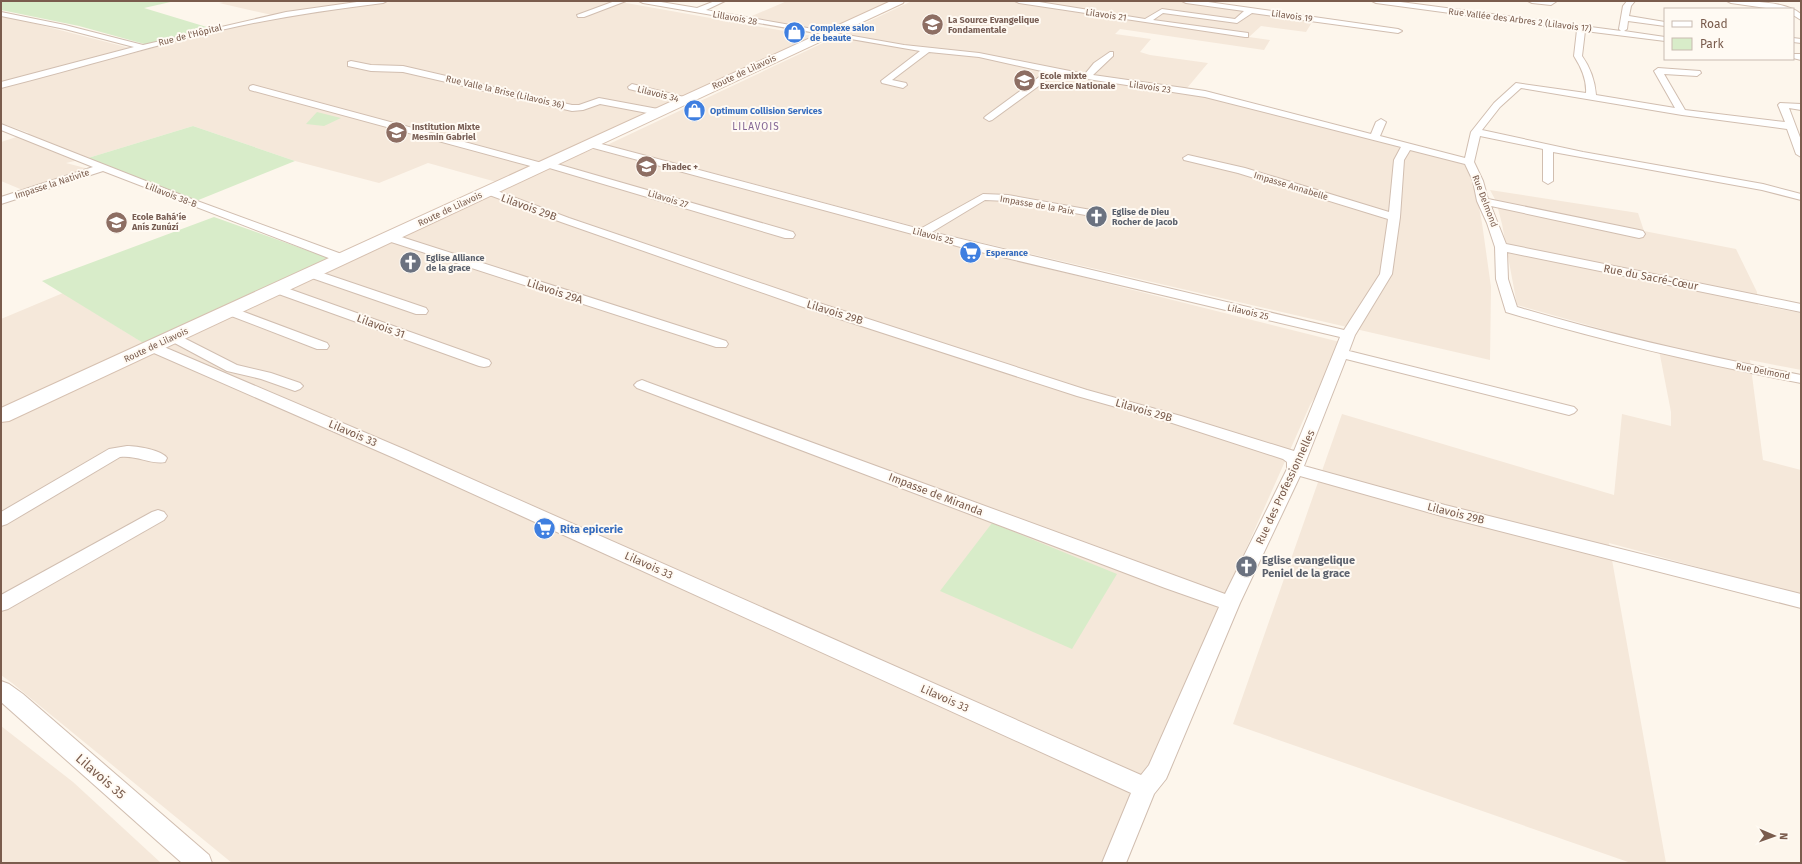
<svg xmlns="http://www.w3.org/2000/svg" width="1802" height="864" font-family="'Fira Sans',sans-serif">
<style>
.residential{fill:#f5e8da}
.green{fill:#d8ecc9}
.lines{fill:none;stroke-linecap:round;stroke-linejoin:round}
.minor-casing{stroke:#d1beb0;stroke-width:2}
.secondary-casing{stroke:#d6c0b0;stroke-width:2}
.minor{fill:#fff;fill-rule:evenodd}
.secondary{fill:#fff;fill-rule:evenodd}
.labels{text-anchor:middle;stroke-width:4;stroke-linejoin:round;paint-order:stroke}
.far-street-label{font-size:9px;fill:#7a5c4d;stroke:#fffaf3}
.far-education-label{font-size:9px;font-weight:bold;fill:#785e54;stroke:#fffaf3;text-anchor:start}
.far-shop-label{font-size:9px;font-weight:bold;fill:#366cbe;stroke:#fffaf3;text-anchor:start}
.far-worship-label{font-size:9px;font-weight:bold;fill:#5b616d;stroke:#fffaf3;text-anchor:start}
.far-neighbourhood-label{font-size:10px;letter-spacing:1px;fill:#846695;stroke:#fffaf3}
.street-label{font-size:11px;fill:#7a5c4d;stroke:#fffaf3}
.shop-label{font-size:11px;font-weight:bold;fill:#366cbe;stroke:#fffaf3;text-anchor:start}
.worship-label{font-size:11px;font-weight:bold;fill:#5b616d;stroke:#fffaf3;text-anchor:start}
.near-street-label{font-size:13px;fill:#7a5c4d;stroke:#fffaf3}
</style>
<rect width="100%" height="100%" fill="#fdf6ec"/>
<!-- residential -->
<g class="residential">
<polygon points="228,1 364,1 272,15 219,3"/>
<polygon points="401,1 615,1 818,37 500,183 428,163 379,183 295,161 193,126 88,158 66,163 89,169 25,191 1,181 1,142 29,133 1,123 1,87 247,24 363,5"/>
<polygon points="787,1 896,1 826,34 745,19"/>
<polygon points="912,1 1189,1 1314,19 1306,32 1261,26 1249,37 1270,40 1264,50 1120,29 1115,34 1151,39 1140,52 1150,55 1208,63 1182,94 1220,99 1471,166 1482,223 1491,287 1490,360 940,233 607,145"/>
<polygon points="1,15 130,48 1,82"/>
<polygon points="594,149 950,244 1348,344 1310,405 1146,774 1109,863 232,863 12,683 1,675 1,423 552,165"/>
<polygon points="1490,190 1638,213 1644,231 1736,249 1757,292 1758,305 1801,313 1801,370 1750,360 1763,460 1801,470 1801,595 1609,543 1666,863 1631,863 1233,724 1342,414 1614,495 1622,414 1671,426 1671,412 1658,345 1517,305 1502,224 1496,201"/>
<polygon points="63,293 148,346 1,413 1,319"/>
<polygon points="1,726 73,782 161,863 1,863"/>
</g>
<!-- green -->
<g class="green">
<polygon points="1,1 175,1 144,8 210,28 148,45 79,26 1,10"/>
<polygon points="317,112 341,118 324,126 306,124"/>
<polygon points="193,126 295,161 196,201 88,158"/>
<polygon points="214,217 334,260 148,346 42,281"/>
<polygon points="992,523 1117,574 1072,649 940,591"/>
</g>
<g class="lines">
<defs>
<g id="minor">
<path d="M 364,1 L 387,1 L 383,3 C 335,9 287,16 239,26 C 159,43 81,68 1,88 L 1,82 L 134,47 L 65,29 L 1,16 L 1,12 L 65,25 L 143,45 L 286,12 Z"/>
<polygon points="615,1 626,1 584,17 578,17 577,15"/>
<path d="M 639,1 L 655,1 L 697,8 L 715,1 L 725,1 L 706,10 L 904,45 L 979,53 L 1085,74 L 1094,63 L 1110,52 L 1113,52 L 1113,56 L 1093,75 L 1205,91 L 1371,134 L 1376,122 L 1381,119 L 1386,122 L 1380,136 L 1465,158 L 1471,132 L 1494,103 L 1516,83 L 1586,93 C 1587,80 1581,67 1574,56 L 1577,30 L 1376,3 L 1372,1 L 1393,1 L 1621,31 L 1619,29 L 1623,6 L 1627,1 L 1635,1 L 1631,6 L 1629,16 L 1665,22 L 1665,26 L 1628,21 L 1627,29 L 1624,31 L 1665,37 L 1665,41 L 1585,31 L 1582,56 C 1590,67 1595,81 1596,95 L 1675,108 L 1654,71 L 1658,68 L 1700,71 L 1701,73 L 1697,76 L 1664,74 L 1685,110 L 1785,122 L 1778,105 L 1780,103 L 1801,104 L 1801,110 L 1789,108 L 1801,140 L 1801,157 L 1796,154 L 1787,129 L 1682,115 L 1521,88 L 1500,107 L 1482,130 L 1583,152 L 1763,184 L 1801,194 L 1801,200 L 1762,190 L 1553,152 L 1553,181 L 1548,184 L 1543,181 L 1543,149 L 1480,136 L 1474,162 L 1483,181 L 1488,199 L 1639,230 L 1643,231 L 1645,234 L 1643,237 L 1639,238 L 1491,206 L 1506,244 L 1801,304 L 1801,312 L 1507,252 L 1508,279 L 1517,307 C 1610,335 1705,356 1801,375 L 1801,383 C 1702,364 1603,341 1506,312 L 1496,279 L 1495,247 L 1487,223 L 1477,201 L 1473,181 L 1465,164 L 1410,150 L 1404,160 L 1400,217 L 1392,274 L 1355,335 L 1349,351 L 1574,407 L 1577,410 L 1574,413 L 1569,415 L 1346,359 L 1304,466 L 1445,505 L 1801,594 L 1801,608 L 1445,517 L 1300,476 L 1240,603 L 1169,772 L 1166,779 L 1154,794 L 1126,863 L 1102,863 L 1131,793 L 394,458 L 147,350 L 145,347 L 147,344 L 157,344 L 406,450 L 1141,775 L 1149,765 L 1219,607 L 1165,588 L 637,388 L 634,385 L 637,382 L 642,380 L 647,382 L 1225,594 L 1287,469 L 1287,462 L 1283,459 L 1169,422 L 1077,396 L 809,309 L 561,222 L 484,193 L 482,191 L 484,189 L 492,189 L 569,218 L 819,303 L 1087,390 L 1181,416 L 1294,451 L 1340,337 L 968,249 L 586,146 L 585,144 L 590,141 L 594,142 L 920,229 L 983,194 L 1008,195 L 1091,210 L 1097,213 L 1095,215 L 1091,216 L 1008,201 L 985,200 L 932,232 L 1344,330 L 1380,274 L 1388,219 L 1238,173 L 1184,160 L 1183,158 L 1188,155 L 1245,168 L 1389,212 L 1394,160 L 1401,147 L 1205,97 L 1055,74 L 992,120 L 989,121 L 984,118 L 986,116 L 1046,72 L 979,57 L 929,52 L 892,80 L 906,83 L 907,85 L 903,88 L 882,83 L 881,81 L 920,51 L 643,3 Z"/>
<polygon points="1015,1 1033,1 1145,19 1162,9 1235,19 1244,11 1186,3 1182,1 1201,1 1398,29 1402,31 1398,33 1252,13 1237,23 1163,13 1153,20 1248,33 1248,37 1245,37 1019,3"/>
<polygon points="1528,1 1557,1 1551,5 1532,3"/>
<path d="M 1727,1 C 1748,1 1786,1 1801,14 L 1801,20 L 1793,15 L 1793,9 L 1773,9 L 1731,3 Z"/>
<polygon points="1793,38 1801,39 1801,43 1793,42"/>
<polygon points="1793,54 1801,54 1801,60 1793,58"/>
<polygon points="351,61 371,65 403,66 572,105 579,105 599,98 658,109 663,112 658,115 600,104 583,110 572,111 403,72 371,71 348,66 348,62"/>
<polygon points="632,84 688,98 690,100 685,103 629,89 628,87"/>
<polygon points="253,85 542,163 546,161 550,162 793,232 795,235 793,238 785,238 546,167 542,169 538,168 250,90 249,88 250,86"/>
<polygon points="1,124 189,198 347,256 349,259 347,262 339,262 103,171 1,204 1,197 93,167 1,130"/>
<polygon points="389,233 726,341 728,344 726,347 716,347 385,240 383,237 385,234"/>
<polygon points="311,269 426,308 428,311 426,314 416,314 306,276 305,273 306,270"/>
<polygon points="278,285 489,360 491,363 489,366 484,367 479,366 273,292 271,289 273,286"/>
<polygon points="231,307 327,343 329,346 327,349 317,349 226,314 224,311 226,308"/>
<polygon points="174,333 237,365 271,373 300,383 303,386 300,389 295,391 261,379 227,371 169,340 167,337 169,334"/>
<path d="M 127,446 C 137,446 162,450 167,458 L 165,462 C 152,465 137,455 120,457 L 7,524 L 1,526 L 1,512 L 109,449 Z"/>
<polygon points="158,510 164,512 167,516 164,520 8,609 1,611 1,595 152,512"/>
<polygon points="1,681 9,684 23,694 209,855 212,863 182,863 1,702"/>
</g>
<polygon id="secondary" points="891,1 904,1 903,3 9,421 1,422 1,408"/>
</defs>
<!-- minor casing -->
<use href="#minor" class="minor-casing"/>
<!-- secondary casing -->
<use href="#secondary" class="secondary-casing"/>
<!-- minor -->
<use href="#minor" class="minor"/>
<!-- secondary -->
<use href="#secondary" class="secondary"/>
</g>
<!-- icons -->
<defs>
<symbol id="school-disc" viewBox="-11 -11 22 22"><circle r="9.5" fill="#8d6e63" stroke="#fffaf3"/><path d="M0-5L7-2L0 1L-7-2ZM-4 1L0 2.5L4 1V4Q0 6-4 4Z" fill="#fff"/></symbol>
<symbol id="shop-disc" viewBox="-11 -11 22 22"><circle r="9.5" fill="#3f7fe0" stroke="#fffaf3"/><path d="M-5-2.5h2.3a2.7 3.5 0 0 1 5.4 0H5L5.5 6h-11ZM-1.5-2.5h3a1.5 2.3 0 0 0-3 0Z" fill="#fff"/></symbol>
<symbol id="church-disc" viewBox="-11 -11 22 22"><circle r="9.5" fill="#6b7280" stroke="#fffaf3"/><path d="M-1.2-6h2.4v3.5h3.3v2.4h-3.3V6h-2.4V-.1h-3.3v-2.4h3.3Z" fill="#fff"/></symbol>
<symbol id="supermarket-disc" viewBox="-11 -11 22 22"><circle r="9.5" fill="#3f7fe0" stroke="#fffaf3"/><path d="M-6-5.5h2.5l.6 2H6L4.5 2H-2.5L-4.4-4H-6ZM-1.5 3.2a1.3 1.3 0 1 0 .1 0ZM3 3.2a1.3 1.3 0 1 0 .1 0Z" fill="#fff"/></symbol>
</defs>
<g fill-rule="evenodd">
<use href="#school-disc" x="920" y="12" width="25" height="25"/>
<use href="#shop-disc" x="782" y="20" width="25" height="25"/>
<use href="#school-disc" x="1012" y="68" width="25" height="25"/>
<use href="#shop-disc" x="682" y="98" width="25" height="25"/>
<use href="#school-disc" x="384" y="120" width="25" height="25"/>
<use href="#school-disc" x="634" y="154" width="25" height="25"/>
<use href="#church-disc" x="1084" y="204" width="25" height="25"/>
<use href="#school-disc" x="104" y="210" width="25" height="25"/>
<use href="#supermarket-disc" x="958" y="240" width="25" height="25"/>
<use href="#church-disc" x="398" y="250" width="25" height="25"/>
<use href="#supermarket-disc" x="532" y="516" width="25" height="25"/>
<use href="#church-disc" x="1234" y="554" width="25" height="25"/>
</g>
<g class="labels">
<!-- far-street labels -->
<g class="far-street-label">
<text transform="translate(1106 15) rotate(8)" y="3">Lilavois 21</text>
<text transform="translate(1292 16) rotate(8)" y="3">Lilavois 19</text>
<text transform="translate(735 18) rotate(10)" y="3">Lillavois 28</text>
<text transform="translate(1520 20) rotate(7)" y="3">Rue Vallée des Arbres 2 (Lilavois 17)</text>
<text transform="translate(190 35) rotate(-14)" y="3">Rue de l'Hôpital</text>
<text transform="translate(744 72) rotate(-25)" y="3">Route de Lilavois</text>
<text transform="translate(1150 87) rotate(8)" y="3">Lilavois 23</text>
<text transform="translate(505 92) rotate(13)" y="3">Rue Valle la Brise (Lilavois 36)</text>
<text transform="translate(658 94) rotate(14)" y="3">Lilavois 34</text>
<text transform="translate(52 184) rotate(-18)" y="3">Impasse la Nativite</text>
<text transform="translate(1291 186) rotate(17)" y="3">Impasse Annabelle</text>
<text transform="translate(171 195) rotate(21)" y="3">Lillavois 38-B</text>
<text transform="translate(668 199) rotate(17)" y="3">Lilavois 27</text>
<text transform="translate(1485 201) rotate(69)" y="3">Rue Delmond</text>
<text transform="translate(1037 205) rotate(10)" y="3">Impasse de la Paix</text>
<text transform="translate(450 209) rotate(-25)" y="3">Route de Lilavois</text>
<text transform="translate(933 236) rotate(15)" y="3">Lilavois 25</text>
<text transform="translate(1248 312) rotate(13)" y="3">Lilavois 25</text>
<text transform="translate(156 345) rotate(-25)" y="3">Route de Lilavois</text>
<text transform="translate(1763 371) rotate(11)" y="3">Rue Delmond</text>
</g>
<!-- far-education labels -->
<g class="far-education-label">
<text x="948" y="23">La Source Evangelique<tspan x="948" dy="10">Fondamentale</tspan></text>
<text x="1040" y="79">Ecole mixte<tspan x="1040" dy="10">Exercice Nationale</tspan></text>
<text x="412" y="130">Institution Mixte<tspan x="412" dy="10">Mesmin Gabriel</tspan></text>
<text x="662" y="170">Fhadec +</text>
<text x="132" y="220">Ecole Bahá'íe<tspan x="132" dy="10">Anís Zunúzí</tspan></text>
</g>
<!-- far-shop labels -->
<g class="far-shop-label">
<text x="810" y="31">Complexe salon<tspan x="810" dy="10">de beaute</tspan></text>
<text x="710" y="114">Optimum Collision Services</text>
<text x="986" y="256">Esperance</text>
</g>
<!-- far-worship labels -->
<g class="far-worship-label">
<text x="1112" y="215">Eglise de Dieu<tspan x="1112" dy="10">Rocher de Jacob</tspan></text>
<text x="426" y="261">Eglise Alliance<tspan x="426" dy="10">de la grace</tspan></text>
</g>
<!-- far-neighbourhood labels -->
<g class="far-neighbourhood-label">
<text x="756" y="130">LILAVOIS</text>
</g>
<!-- street labels -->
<g class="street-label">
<text transform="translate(529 207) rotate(20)" y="4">Lilavois 29B</text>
<text transform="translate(1651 277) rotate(11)" y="4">Rue du Sacré-Cœur</text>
<text transform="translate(555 291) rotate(18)" y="4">Lilavois 29A</text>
<text transform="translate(835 312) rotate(17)" y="4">Lilavois 29B</text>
<text transform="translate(381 326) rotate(20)" y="4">Lilavois 31</text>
<text transform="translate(1144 410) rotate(16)" y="4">Lilavois 29B</text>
<text transform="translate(353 433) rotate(23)" y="4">Lilavois 33</text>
<text transform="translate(1285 487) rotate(-65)" y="4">Rue des Professionnelles</text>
<text transform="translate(936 494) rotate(21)" y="4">Impasse de Miranda</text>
<text transform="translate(1456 513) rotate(14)" y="4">Lilavois 29B</text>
<text transform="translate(649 565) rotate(24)" y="4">Lilavois 33</text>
<text transform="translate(945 698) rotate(24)" y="4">Lilavois 33</text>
</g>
<!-- shop labels -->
<g class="shop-label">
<text x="560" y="533">Rita epicerie</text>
</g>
<!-- worship labels -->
<g class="worship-label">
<text x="1262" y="564">Eglise evangelique<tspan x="1262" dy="13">Peniel de la grace</tspan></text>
</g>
<!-- near-street labels -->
<g class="near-street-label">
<text transform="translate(101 776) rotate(41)" y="5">Lilavois 35</text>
</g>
</g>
<!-- border -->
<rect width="1802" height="864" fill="none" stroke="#7a5c4d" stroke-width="4"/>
<!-- legend -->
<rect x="1664" y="8" width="130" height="52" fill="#fffaf3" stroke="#cabbb1"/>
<rect x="1672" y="21" width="20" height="6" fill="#ffffff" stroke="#cabbb1"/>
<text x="1700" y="28" font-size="12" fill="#7a5c4d">Road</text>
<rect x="1672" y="38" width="20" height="12" fill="#d8ecc9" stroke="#cabbb1"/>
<text x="1700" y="48" font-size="12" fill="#7a5c4d">Park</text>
<!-- north arrow -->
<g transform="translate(1774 836) rotate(92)" stroke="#fffaf3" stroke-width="3" paint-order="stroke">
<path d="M0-3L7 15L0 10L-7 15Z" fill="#7a5c4d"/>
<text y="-6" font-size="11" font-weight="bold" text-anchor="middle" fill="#7a5c4d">N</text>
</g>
</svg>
